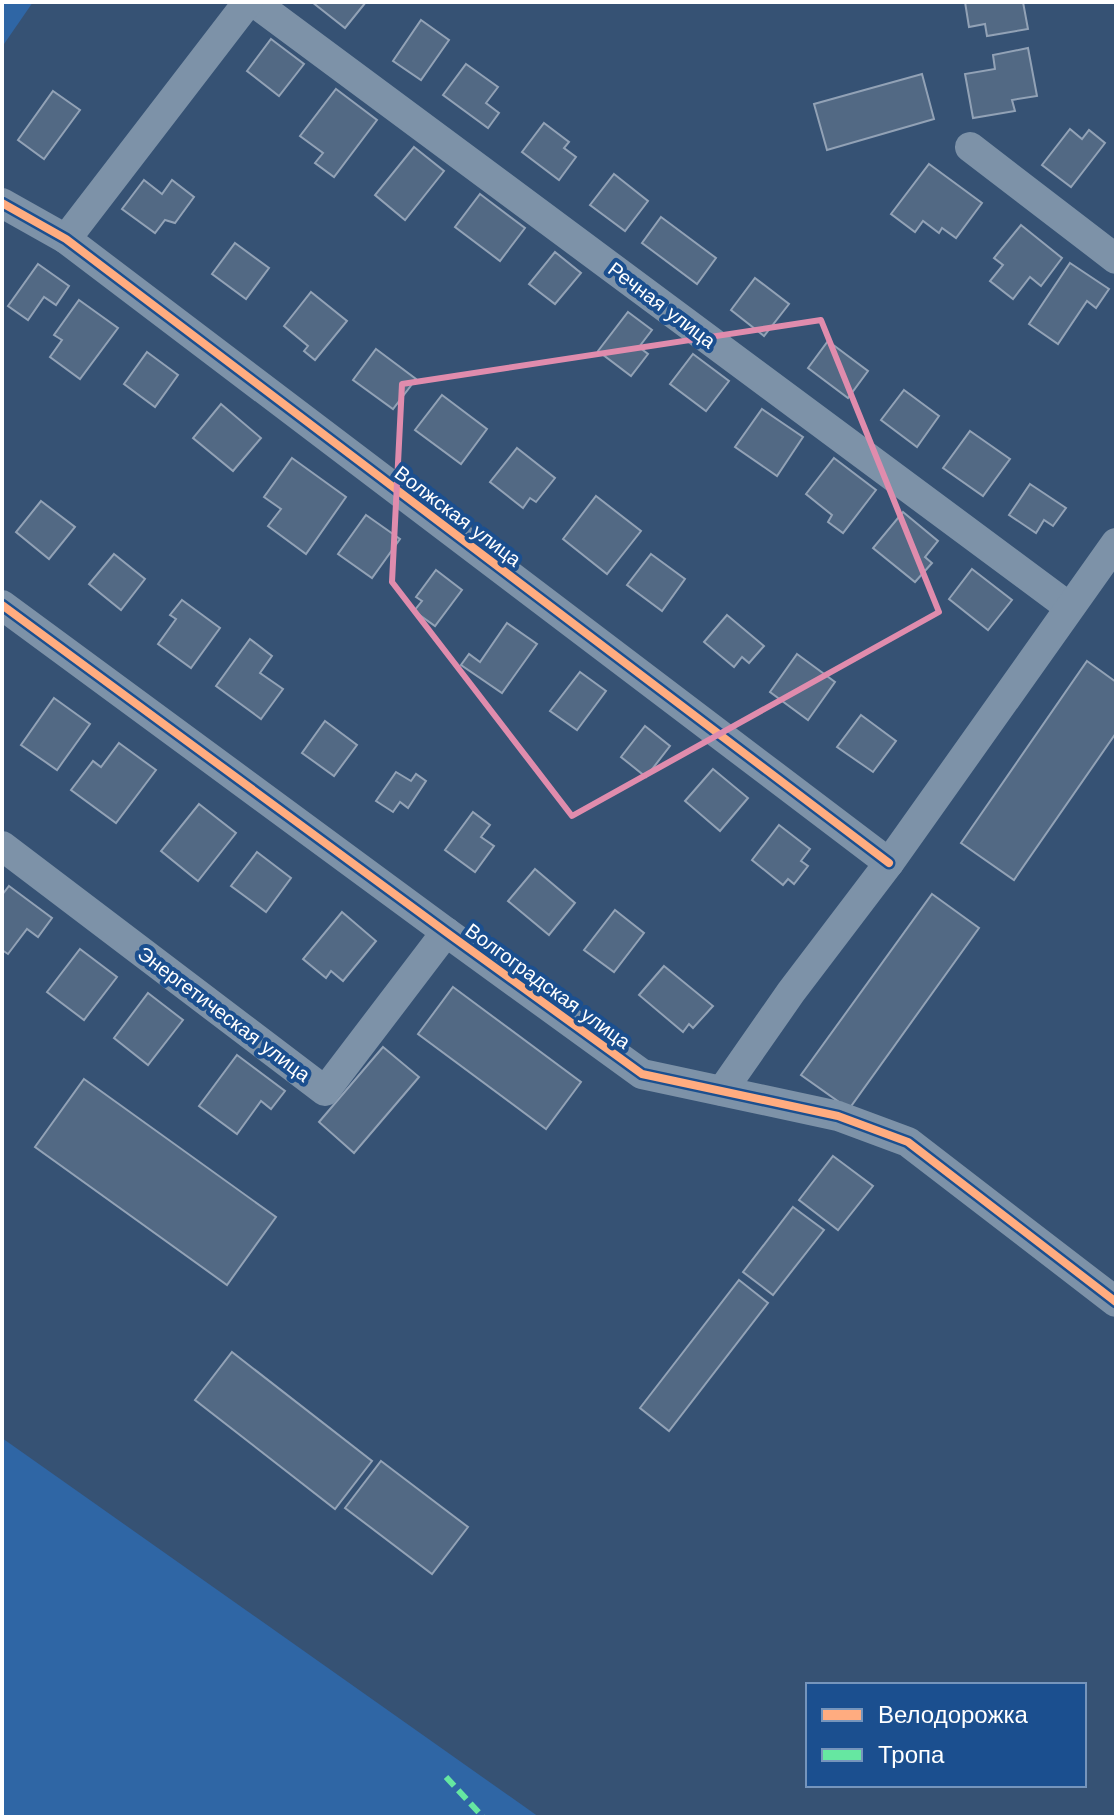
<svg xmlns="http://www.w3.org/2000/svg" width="1118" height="1819" font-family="'Work Sans',sans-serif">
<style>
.green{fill:#2f66a5}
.building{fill:#526984;stroke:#92a2b6;stroke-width:2}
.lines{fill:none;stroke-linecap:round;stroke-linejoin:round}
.minor{stroke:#7d92a8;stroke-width:30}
.quiet{stroke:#66e7a1;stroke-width:6;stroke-dasharray:12 6;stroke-linecap:butt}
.cycleway-casing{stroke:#1b4f8f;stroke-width:13}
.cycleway{stroke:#ffac80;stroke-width:8}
.marked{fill:none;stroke:#e08cad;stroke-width:6;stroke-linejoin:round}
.labels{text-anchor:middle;stroke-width:8;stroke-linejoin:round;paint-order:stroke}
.street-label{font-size:20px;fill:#fff;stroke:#1b4f8f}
</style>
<rect width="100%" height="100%" fill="#365274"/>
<!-- green -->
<g class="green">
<polygon points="2,2 33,2 2,47"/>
<polygon points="2,1438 539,1817 2,1817"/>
</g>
<!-- building -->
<g class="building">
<polygon points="312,2 366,2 345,28"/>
<polygon points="965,2 1023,2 1028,29 987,36 985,24 969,27"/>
<polygon points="421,20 449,40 421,80 393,61"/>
<polygon points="271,39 304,64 279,96 247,71"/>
<polygon points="1028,48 1037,96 1012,100 1015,111 973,118 965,74 995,69 993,55"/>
<polygon points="466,64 498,87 486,103 499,113 488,128 443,95"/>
<polygon points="922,74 934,119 827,150 814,104"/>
<polygon points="336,89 377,120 334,177 315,163 323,153 300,136"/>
<polygon points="53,91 80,110 44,159 18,140"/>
<polygon points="544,123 569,142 564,148 576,157 559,180 522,152"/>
<polygon points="1070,129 1082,139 1089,130 1105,143 1071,187 1042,165"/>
<polygon points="414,147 444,171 405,220 375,195"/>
<polygon points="929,164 982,203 956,238 942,228 939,233 923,221 915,232 891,214"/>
<polygon points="614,174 648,201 625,231 590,205"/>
<polygon points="144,180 162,194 172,180 194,197 175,223 165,220 155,233 122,209"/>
<polygon points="480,194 525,228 500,261 455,227"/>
<polygon points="661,217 716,258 697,284 642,243"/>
<polygon points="1021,225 1062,258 1041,286 1030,277 1013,299 990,281 1003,265 994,258"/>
<polygon points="235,243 269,268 246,299 212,274"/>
<polygon points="555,252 581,273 555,304 529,284"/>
<polygon points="1070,263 1109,289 1096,308 1087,301 1058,344 1029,324"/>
<polygon points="38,264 69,286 56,305 44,297 28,320 8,306"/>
<polygon points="755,278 789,304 764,336 731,310"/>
<polygon points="311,292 347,321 315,360 304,351 308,346 284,326"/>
<polygon points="79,300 118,328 80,379 50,357 62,340 54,335"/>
<polygon points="628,312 652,330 639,347 648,354 631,376 598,351"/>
<polygon points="828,341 868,371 848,398 808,368"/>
<polygon points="376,349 416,379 393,409 353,380"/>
<polygon points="147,352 178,375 155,407 124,384"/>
<polygon points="693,354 729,381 706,411 670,384"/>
<polygon points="904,390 939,416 917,447 881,420"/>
<polygon points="442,395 487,429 461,464 415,430"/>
<polygon points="221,404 261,438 233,471 193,438"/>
<polygon points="762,409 803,437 777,476 735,447"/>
<polygon points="970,431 1010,459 983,496 943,468"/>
<polygon points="517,448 555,478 536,502 530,498 523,508 490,482"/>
<polygon points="292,458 346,497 306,554 268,526 281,509 264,497"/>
<polygon points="834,458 876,490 843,533 828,522 832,515 806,494"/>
<polygon points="1030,484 1066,508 1053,526 1044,520 1036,533 1009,515"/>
<polygon points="596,496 641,531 607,574 563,539"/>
<polygon points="41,501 75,527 49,559 16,532"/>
<polygon points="903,512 938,541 925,557 932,563 915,582 873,548"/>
<polygon points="366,515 400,539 372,578 338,554"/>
<polygon points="114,554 145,579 121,610 89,584"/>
<polygon points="651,554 685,579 662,611 627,585"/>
<polygon points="972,569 1012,600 988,630 949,599"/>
<polygon points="436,570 462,590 435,626 414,611 422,601 416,597"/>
<polygon points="182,600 220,628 191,668 158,644 176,619 170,615"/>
<polygon points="727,615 764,646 749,663 742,657 734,667 704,642"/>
<polygon points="507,623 537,644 502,693 461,665 469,654 480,662"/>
<polygon points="250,639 272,656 260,673 283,689 261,719 216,686"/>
<polygon points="797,654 835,682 808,720 770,692"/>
<polygon points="1087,661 1116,682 1116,733 1014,880 961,843"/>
<polygon points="580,672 606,691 577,730 550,711"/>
<polygon points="54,698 90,724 57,770 21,745"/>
<polygon points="861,715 896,741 873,772 837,747"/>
<polygon points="325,721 357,745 334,776 302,753"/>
<polygon points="645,726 670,746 646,777 621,757"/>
<polygon points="119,743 156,770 116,823 71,790 93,761 101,767"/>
<polygon points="713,769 748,798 720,831 685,801"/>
<polygon points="396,772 411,781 416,774 426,781 408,808 400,802 393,812 376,801"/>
<polygon points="199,804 236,833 198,881 161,851"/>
<polygon points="473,812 490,825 481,837 494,846 475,872 445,850"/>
<polygon points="779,825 810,849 801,861 808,866 794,884 788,879 783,885 752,860"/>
<polygon points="257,852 291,878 266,912 231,886"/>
<polygon points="535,869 575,903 549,935 508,901"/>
<polygon points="9,886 52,918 38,937 27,929 8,954 2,950 2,895"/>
<polygon points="932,894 979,928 849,1109 801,1075"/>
<polygon points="615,910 644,933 614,972 584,950"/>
<polygon points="342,912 376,941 343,981 331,971 326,978 303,959"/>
<polygon points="80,949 117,977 84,1020 47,992"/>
<polygon points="664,966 713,1006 693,1028 689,1024 683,1032 639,995"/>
<polygon points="453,987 581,1082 546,1129 418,1034"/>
<polygon points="148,993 183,1020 148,1065 114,1038"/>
<polygon points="383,1047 419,1077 354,1153 319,1122"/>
<polygon points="237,1055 285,1091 271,1109 261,1101 237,1134 199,1106"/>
<polygon points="84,1079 276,1217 227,1285 35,1147"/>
<polygon points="833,1156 873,1186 838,1230 799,1200"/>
<polygon points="793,1207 824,1230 773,1295 743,1272"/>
<polygon points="739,1280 768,1303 669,1431 640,1408"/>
<polygon points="232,1352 372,1461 335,1509 195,1400"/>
<polygon points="381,1461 468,1527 432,1574 345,1508"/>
</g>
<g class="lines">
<!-- minor -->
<g class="minor">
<polyline points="254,2 1069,607"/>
<polyline points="970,147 1116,259"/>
<polyline points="2,203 66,239 889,863"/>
<polyline points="66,239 248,2"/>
<polyline points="2,605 446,932 642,1074 838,1116 908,1142 1116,1302"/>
<polyline points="2,846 325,1091 446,932"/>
<polyline points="722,1091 791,992 889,863 1116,543"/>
</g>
<!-- quiet -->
<polyline class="quiet" points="446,1777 483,1817"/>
<defs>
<g id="cycleway">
<polyline points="2,203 66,239 889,863"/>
<polyline points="2,605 446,932 642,1074 838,1116 908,1142 1116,1302"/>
</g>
</defs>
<!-- cycleway casing -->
<use href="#cycleway" class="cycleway-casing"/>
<!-- cycleway -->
<use href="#cycleway" class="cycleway"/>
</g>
<!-- marked area -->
<path class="marked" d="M 821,320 L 939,612 L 572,816 L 392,582 L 402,384 Z"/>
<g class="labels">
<!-- street labels -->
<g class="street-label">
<text transform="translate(662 305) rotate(37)" y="7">Речная улица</text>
<text transform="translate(458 516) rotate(37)" y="7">Волжская улица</text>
<text transform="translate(548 986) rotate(36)" y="7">Волгоградская улица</text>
<text transform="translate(224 1014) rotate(37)" y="7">Энергетическая улица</text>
</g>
</g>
<!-- border -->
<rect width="1118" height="1819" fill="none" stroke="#ffffff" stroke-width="8"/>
<!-- legend -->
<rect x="806" y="1683" width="280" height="104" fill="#1b4f8f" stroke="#7695bc" stroke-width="2"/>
<rect x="822" y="1709" width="40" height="12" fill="#ffac80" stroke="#7695bc" stroke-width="2"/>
<text x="878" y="1723" font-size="24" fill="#ffffff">Велодорожка</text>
<rect x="822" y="1749" width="40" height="12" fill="#66e7a1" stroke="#7695bc" stroke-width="2"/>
<text x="878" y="1763" font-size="24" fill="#ffffff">Тропа</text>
</svg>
